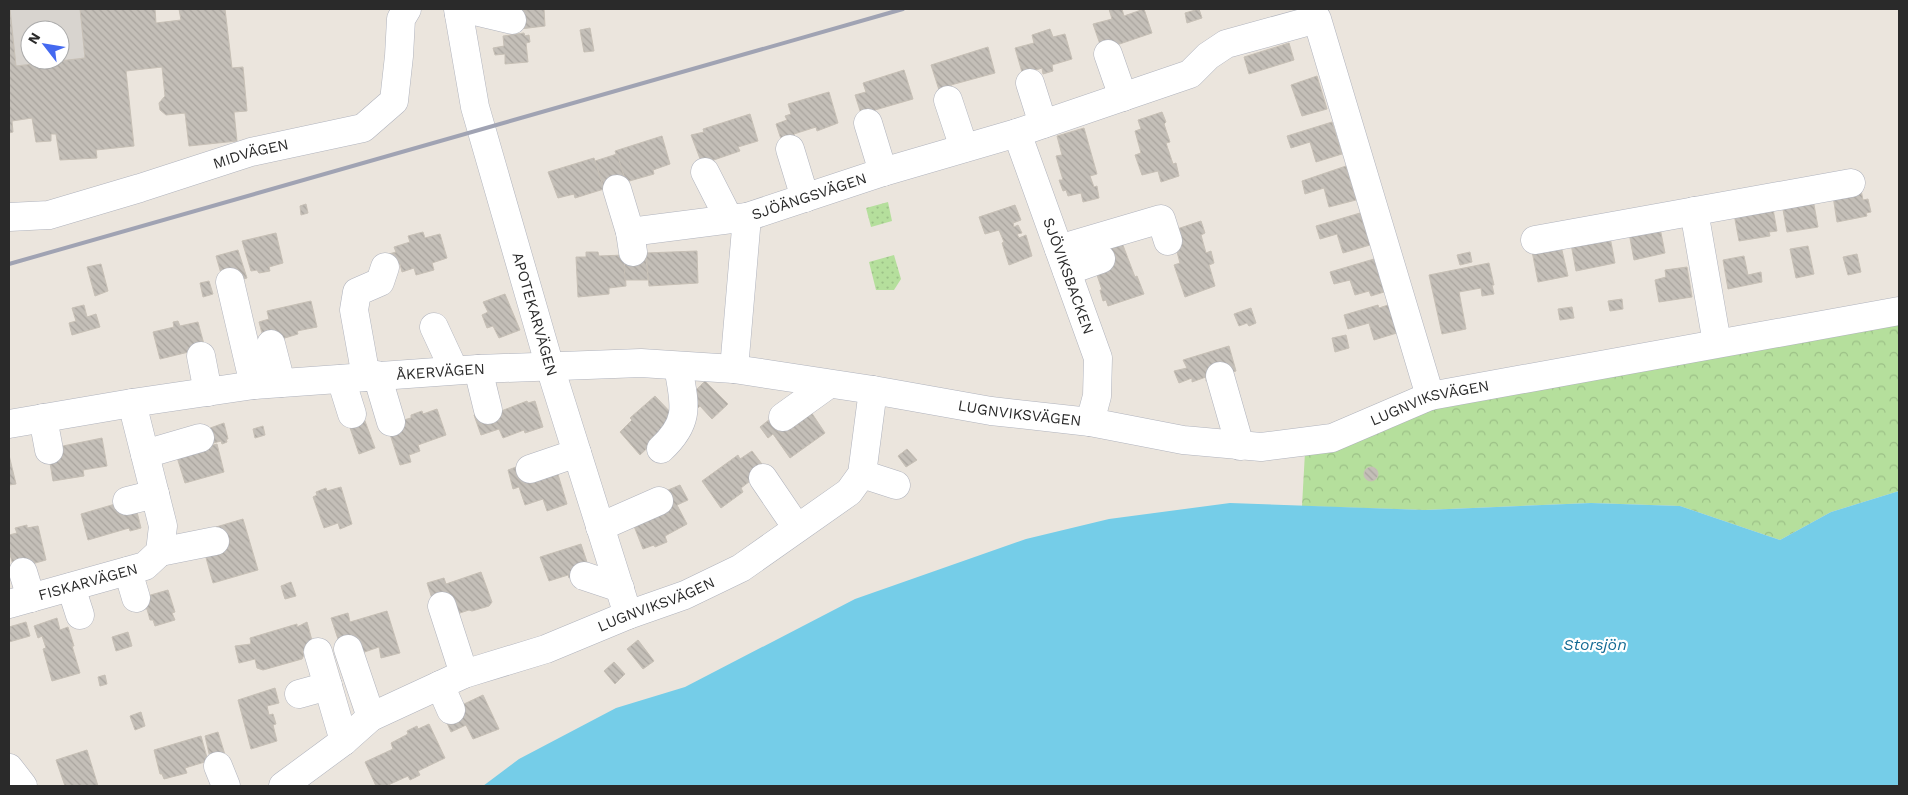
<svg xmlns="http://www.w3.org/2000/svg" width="1908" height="795" font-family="'Work Sans',sans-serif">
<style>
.green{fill:url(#green-dots)}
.forest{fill:url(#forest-crowns)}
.plaza{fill:#d8d4cf;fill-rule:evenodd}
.water{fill:#75cde8}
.building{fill:url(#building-back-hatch);stroke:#c7c0b6}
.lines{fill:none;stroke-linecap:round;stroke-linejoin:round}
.minor-casing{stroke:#b0b3bd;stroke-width:29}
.minor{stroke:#fff;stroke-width:28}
.rail{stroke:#a0a3b3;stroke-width:4}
.labels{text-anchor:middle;stroke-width:4.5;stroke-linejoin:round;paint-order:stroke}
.street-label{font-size:15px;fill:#2a2a2a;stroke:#fff}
.water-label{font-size:16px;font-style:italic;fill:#146b94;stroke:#fff}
</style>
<defs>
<pattern id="green-dots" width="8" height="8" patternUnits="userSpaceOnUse" patternTransform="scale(1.25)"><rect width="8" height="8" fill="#b5df9c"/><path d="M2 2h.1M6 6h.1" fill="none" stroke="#9cc087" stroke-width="1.8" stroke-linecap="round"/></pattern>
<pattern id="forest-crowns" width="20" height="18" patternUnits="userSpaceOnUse" patternTransform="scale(1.25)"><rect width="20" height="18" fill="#b5df9c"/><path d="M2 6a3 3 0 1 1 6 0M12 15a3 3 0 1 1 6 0" fill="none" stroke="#9cc087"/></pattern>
<pattern id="building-back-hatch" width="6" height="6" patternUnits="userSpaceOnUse" patternTransform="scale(1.25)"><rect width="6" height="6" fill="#c4bfb8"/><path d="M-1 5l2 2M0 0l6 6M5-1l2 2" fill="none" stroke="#a9a49e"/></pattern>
</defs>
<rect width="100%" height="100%" fill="#ebe5dd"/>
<!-- green -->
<g class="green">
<polygon points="888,202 892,221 871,227 866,208"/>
<polygon points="894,255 901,279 894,290 876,290 869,262"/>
</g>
<!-- forest -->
<polygon class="forest" points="1899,321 1899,491 1831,512 1780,540 1680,506 1591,503 1425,510 1302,506 1305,452 1447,402"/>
<!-- plaza -->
<path class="plaza" d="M 10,9 L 80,9 L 85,58 L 16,66 ZM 30,30 L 60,30 L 60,60 L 30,60 Z"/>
<!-- water -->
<polygon class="water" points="1899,491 1899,786 483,786 519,759 616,708 685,687 855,599 1026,539 1109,519 1230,503 1425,510 1591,503 1680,506 1780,540 1831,512"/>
<!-- building -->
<g class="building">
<polygon points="9,9 10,9 16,66 85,58 80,9 155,9 156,23 181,20 179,9 225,9 232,68 243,67 247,111 234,112 237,141 189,146 185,113 166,115 160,110 159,103 165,96 162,67 126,71 134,146 96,150 97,158 60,160 56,134 51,134 51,141 36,142 32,118 12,121 13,132 9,133"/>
<polygon points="518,9 544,9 545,26 520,29"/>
<polygon points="1109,9 1122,9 1124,16 1144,9 1152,33 1102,50 1093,24 1112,19"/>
<polygon points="1199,9 1202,18 1187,23 1185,13"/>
<polygon points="590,28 594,51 584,52 580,30"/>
<polygon points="1050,29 1053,37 1065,34 1072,59 1052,65 1053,71 1043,74 1042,68 1033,71 1024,79 1015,48 1034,43 1032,35"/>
<polygon points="524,33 525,36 529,35 530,42 526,43 528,62 505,64 505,54 495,55 493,48 504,46 503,36"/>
<polygon points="1289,43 1294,60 1249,74 1244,57"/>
<polygon points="988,47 995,73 951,85 954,93 941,96 931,65"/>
<polygon points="904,70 913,99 875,110 876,115 863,120 855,95 866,92 863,83"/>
<polygon points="1317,76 1327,109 1302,116 1291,85"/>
<polygon points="829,92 838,123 817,131 816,127 794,134 797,144 784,148 776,124 787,120 785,116 791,114 788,104"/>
<polygon points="1162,112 1166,122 1164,124 1170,142 1166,143 1173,164 1176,163 1179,176 1161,182 1158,171 1142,175 1135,155 1141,153 1135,131 1141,129 1138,120"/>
<polygon points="750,114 758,141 738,147 740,151 702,164 691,135 704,132 703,129"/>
<polygon points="1332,122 1342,154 1316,162 1310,142 1291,148 1287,136"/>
<polygon points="1084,128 1097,174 1090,176 1094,187 1097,186 1099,198 1083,202 1081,193 1068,196 1066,190 1063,191 1059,180 1063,180 1056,156 1062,155 1057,136"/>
<polygon points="662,136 670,164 653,170 654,174 626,182 615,151"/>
<polygon points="617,154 626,182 604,189 595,161"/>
<polygon points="594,158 604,189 575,198 574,194 558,198 548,172"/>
<polygon points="1346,166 1356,200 1329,207 1324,188 1305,194 1302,181"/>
<polygon points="1861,190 1863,200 1868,199 1871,212 1866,213 1867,216 1837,222 1833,196"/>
<polygon points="1813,199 1818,227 1787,232 1782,204"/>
<polygon points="306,204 308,213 301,215 300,206"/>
<polygon points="1015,205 1021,220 1013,223 1014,227 1018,225 1022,233 1017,234 1019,238 1026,235 1032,256 1009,265 1002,243 1004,242 999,230 985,234 979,217"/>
<polygon points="1773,209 1777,231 1769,232 1770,236 1739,241 1734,214"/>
<polygon points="1360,213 1370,245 1343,253 1337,234 1320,239 1316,226"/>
<polygon points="1201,221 1205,233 1201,235 1206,253 1211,251 1214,263 1209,265 1215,286 1185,297 1174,265 1180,263 1174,241 1177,229"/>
<polygon points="1660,228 1665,253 1634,260 1629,233"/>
<polygon points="423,232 425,238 440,234 447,258 432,263 434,270 416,275 414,268 402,272 400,264 393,266 389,254 396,252 394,247 410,242 408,236"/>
<polygon points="276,233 283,263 269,267 270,271 259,273 257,270 251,271 242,241"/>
<polygon points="1610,237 1615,263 1576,271 1571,244"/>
<polygon points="1121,240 1135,277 1137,276 1144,294 1108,306 1106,300 1103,301 1100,290 1102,290 1094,266 1098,248"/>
<polygon points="1561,246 1568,276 1538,282 1532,251"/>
<polygon points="1808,246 1814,274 1796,278 1790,249"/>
<polygon points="238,250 247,278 224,284 216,256"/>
<polygon points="697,251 698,283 649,286 646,253"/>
<polygon points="586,252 598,252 599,256 624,255 626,286 609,288 609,294 578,297 576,257 586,257"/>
<polygon points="1470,252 1472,262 1460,265 1457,255"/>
<polygon points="1857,254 1861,272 1848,275 1843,257"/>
<polygon points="1744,256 1748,275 1761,272 1762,282 1728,289 1723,260"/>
<polygon points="646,257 648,280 625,280 624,258"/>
<polygon points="1374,259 1384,292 1371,296 1369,291 1355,295 1350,280 1334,284 1330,272"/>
<polygon points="1489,263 1494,285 1492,285 1494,294 1482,296 1481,288 1459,292 1466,329 1442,334 1429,275"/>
<polygon points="101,264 108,291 95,296 87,267"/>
<polygon points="1687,267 1692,297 1659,302 1655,280 1666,277 1665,270"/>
<polygon points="209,281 213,294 203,297 200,283"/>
<polygon points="505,294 520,330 499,338 493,326 487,328 482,315 488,312 483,302"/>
<polygon points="1622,299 1623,309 1610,311 1608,301"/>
<polygon points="311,301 317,327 297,331 298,334 265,344 259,322 269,319 267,311"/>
<polygon points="1391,304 1400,332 1374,340 1369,323 1348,329 1344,315 1378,305 1379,308"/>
<polygon points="84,305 87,317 96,314 100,327 72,335 69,323 76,321 72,308"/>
<polygon points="1572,307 1574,318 1560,320 1558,309"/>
<polygon points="1251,308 1256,323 1249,326 1247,323 1239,326 1234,314"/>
<polygon points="178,321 180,326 198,322 205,348 160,359 153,332 174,327 173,322"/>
<polygon points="1346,335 1349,348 1335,352 1332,338"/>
<polygon points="1229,346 1236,371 1206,381 1206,377 1192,382 1192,378 1179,383 1174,371 1187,368 1183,360"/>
<polygon points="705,381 728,404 712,419 700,406 697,409 690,396"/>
<polygon points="655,396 674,416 658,431 661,435 640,455 620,432 632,420 630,418"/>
<polygon points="527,401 528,403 535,401 543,427 525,433 524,430 503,438 499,429 481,435 474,415 494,407 496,413"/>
<polygon points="807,406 825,433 790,458 773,434 768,438 760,427 775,415"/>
<polygon points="437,409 446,435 418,445 420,451 409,455 411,462 400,465 388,428 396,422 411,418 411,415 422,411 423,414"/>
<polygon points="362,413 375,448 359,454 347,419"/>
<polygon points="224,423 228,439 226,439 227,442 222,444 221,441 206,445 202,431"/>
<polygon points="263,426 265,435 255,438 253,429"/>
<polygon points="102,438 107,466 83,470 84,476 53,481 49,457 58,447"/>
<polygon points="217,444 224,472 185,483 176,454"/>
<polygon points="907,449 917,460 906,467 898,456"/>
<polygon points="752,451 768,472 754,478 741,488 743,492 721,508 702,481 738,455 740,459"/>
<polygon points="9,455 16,484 9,485"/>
<polygon points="524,464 556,468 567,504 547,511 543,499 525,505 519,487 513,489 508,470"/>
<circle cx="1371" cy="474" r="7"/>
<polygon points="680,485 688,500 677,505 687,524 665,536 667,542 655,547 654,545 643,549 632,521 661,493"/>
<polygon points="341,487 352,524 340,529 338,523 324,528 313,497 317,495 316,492 326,488 327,491"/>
<polygon points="122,502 136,508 141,528 130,531 129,528 88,540 81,514"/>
<polygon points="243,519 258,570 213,583 205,554 221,545 216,527"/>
<polygon points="27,525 27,528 38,526 46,560 14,569 9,551 9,535 17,533 15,528"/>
<polygon points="581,544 590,571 569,578 568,575 549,581 540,557"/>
<polygon points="481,572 492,602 489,606 472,611 469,610 454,615 435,608 427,583 444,578 446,584"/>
<polygon points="291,582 296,596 285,599 281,586"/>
<polygon points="168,590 175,612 172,613 175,620 155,626 153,620 150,620 147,609 140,608 147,596"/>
<polygon points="387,611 400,653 381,658 379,647 356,655 340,645 331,618 348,613 350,622"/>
<polygon points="57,618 60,630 68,627 74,646 72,646 80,673 52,681 43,649 46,648 42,636 38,638 34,626"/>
<polygon points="26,622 30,636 9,642 9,627"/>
<polygon points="307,622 314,648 302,651 304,655 302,659 263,670 257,668 255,659 239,663 235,646 251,644 250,638 297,624 297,627"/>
<polygon points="128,632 132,646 116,651 112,637"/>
<polygon points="638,640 654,661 643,669 627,649"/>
<polygon points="614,662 625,674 615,684 604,671"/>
<polygon points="105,675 107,684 100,686 98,677"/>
<polygon points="275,688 279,703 267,706 269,715 273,714 276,724 273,725 277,741 251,749 238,700"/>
<polygon points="483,695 499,729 473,739 466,725 451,732 443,714"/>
<polygon points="141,712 145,726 135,730 130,716"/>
<polygon points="429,724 445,758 418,771 420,775 410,780 408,776 386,786 376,786 365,762 393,749 391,743 408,734 407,731 417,726 418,729"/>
<polygon points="218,732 226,758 211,762 205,736"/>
<polygon points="201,736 208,761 185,768 187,773 164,779 162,774 160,774 154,750"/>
<polygon points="87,750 98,786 65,786 56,760"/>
</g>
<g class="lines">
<defs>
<g id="minor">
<path id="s1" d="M 458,9 L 475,107 L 550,367 L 628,615"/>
<polyline points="459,14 474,11 512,20"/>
<polyline points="1108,54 1123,97"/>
<polyline points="1030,83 1043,124"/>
<polyline points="948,100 964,148"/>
<polyline points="868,123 883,172"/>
<path id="s2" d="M 1017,133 L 1098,358 L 1097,396 L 1090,422"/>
<polyline points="790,149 805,198"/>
<polyline points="705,172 729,219"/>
<polyline points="617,189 630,232 633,252"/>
<polyline points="1694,211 1717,343"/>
<path id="s3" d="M 9,217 L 49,215 L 140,188 L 251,152 L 363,128 L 394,101 L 399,56 L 401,19 L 407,9"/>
<polyline points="630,232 747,217"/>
<polyline points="1535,240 1851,183"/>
<polyline points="1059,249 1161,219 1168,241"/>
<polyline points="1067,271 1101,259"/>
<polyline points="230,282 254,385"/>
<polyline points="434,327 454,370"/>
<polyline points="271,344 281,383"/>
<polyline points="201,356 208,392"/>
<polyline points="478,369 488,410"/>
<path id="s4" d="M 734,369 L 747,217 L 883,172 L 1017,133 L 1190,74 L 1208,56 L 1226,44 L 1317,19 L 1430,396"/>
<polyline points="377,375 391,422"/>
<polyline points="1220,376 1240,446"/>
<polyline points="366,377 354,310 357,292 380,282 385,267"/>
<polyline points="341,379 352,414"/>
<polyline points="783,417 829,384"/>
<polyline points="43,418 49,450"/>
<path id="s5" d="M 9,424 L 132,403 L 254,385 L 478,369 L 641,363 L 734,369 L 873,390"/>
<path d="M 661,449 C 692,420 684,403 678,366"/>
<polyline points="145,454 200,438"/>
<polyline points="530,469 577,453"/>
<polyline points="862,474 896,485"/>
<polyline points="763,478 797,528"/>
<polyline points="127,501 155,494"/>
<polyline points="600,527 659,501"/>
<polyline points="160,552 215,541"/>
<polyline points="128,571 136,598"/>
<polyline points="23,572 31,598"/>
<polyline points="584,576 620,588"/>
<polyline points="71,587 80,615"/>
<path id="s6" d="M 9,604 L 145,566 L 160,552 L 163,526 L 132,403"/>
<polyline points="442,606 464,674"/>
<polyline points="348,649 371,717"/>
<polyline points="318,652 344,741"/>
<polyline points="440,685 451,710"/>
<polyline points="299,694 328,686"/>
<polyline points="218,766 226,786"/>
<polyline points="9,768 23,786"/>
<path id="s7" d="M 283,786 L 344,741 L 371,717 L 464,674 L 546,649 L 628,615 L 685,595 L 741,568 L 849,492 L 862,474 L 873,390 L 991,411 L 1090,422 L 1183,440 L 1261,447 L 1332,438 L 1430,396 L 1899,311"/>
</g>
</defs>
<!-- minor casing -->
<use href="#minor" class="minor-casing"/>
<!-- minor -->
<use href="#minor" class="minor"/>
<!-- rail -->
<polyline class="rail" points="9,264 903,9"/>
</g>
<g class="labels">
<!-- street labels -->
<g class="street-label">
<text dy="5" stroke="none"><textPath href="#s3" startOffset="251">MIDVÄGEN</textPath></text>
<text dy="5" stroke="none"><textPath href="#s4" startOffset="218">SJÖÄNGSVÄGEN</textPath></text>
<text dy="5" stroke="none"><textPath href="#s2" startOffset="152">SJÖVIKSBACKEN</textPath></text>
<text dy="5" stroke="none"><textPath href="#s1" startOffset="315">APOTEKARVÄGEN</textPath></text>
<text dy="5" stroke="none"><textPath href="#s5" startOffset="435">ÅKERVÄGEN</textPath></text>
<text dy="5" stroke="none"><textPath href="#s7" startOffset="1319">LUGNVIKSVÄGEN</textPath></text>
<text dy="5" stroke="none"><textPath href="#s7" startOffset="899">LUGNVIKSVÄGEN</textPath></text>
<text dy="5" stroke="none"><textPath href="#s6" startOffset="82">FISKARVÄGEN</textPath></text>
<text dy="5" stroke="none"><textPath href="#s7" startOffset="419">LUGNVIKSVÄGEN</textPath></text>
</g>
<!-- water labels -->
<g class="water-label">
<text x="1595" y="650">Storsjön</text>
</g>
</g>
<!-- border -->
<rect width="1908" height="795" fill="none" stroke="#2a2a2a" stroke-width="20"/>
<!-- north arrow -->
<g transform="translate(45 45) rotate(301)"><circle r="24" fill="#ffffff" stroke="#aaaaaa"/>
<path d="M0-4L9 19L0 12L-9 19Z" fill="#4469f0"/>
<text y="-8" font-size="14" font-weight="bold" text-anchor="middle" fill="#2a2a2a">N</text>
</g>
</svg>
